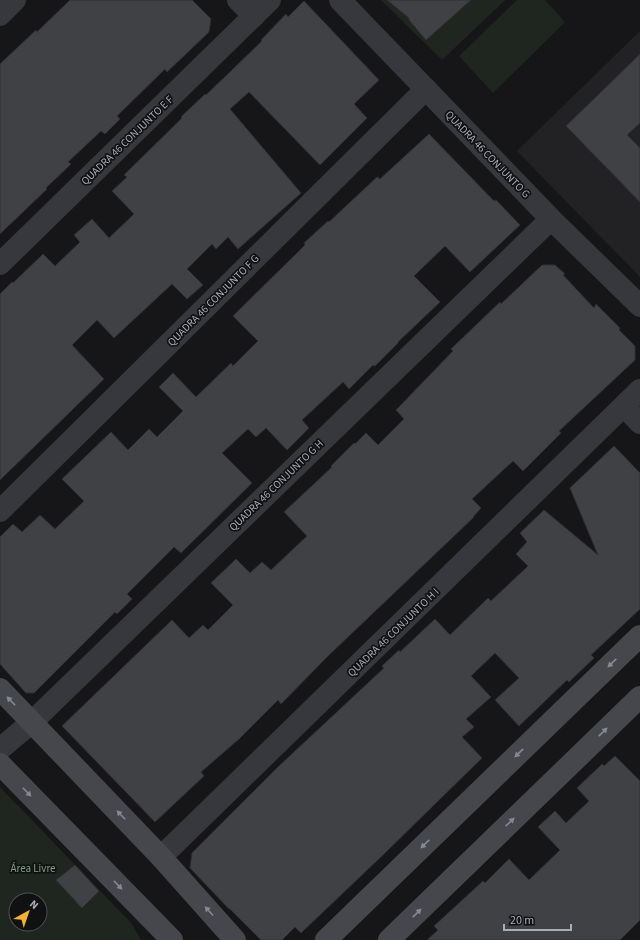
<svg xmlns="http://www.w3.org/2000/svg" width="640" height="940" font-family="'Source Sans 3',sans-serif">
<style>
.built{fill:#222225}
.green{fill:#1e261f;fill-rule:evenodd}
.building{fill:#404145;stroke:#303034}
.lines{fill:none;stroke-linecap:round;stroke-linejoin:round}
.street{stroke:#37383d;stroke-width:22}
.secondary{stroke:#45474d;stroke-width:22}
.oneway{fill:#858993}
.labels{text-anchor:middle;stroke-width:3.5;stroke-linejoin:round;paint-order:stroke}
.street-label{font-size:11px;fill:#a8adb8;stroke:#111113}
.park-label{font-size:11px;fill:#7fa381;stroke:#111113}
</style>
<rect width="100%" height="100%" fill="#161618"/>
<!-- built -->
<polygon class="built" points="639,32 640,33 640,277 517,151"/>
<!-- green -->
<g class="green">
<polygon points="381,0 505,0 442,60"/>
<polygon points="517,0 545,0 565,22 493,93 459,56"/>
<path d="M 0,787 L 132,924 L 141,940 L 0,940 ZM 16,900 L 40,900 L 40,924 L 16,924 Z"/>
</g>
<!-- building -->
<g class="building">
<polygon points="70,0 192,0 211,19 209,32 167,72 165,69 117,116 120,119 105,134 101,131 68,162 71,164 46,188 47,189 0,234 0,64 36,30 37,32"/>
<polygon points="387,0 471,0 426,40 409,20 409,18"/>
<polygon points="304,1 379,80 354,104 367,118 320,165 249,92 230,109 301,193 238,249 228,237 216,249 212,244 187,269 203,285 187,299 172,284 114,338 97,320 72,345 104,379 0,480 0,294 12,282 13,283 43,254 55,266 80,242 74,235 92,219 109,238 134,214 112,191 127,177 124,175 182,118 181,117 205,94 206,95 262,41 261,40 286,14 288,17"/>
<polygon points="640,54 640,123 627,135 640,148 640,202 566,126"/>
<polygon points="429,134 494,201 496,200 520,225 470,272 445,246 414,276 440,302 398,342 398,343 375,366 373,365 349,389 343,382 302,420 309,428 287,450 266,428 256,437 248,429 222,453 252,483 181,553 174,547 127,594 132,599 117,614 115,612 34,693 26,693 0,664 0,537 13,524 22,532 40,515 55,529 84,501 62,479 111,432 128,450 149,429 157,437 183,411 159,387 173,373 196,397 231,363 233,366 258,341 233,316 305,245 304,243 328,221 329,222 377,177 380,179"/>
<polygon points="542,265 555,265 565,274 563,275 594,308 596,304 620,328 619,330 635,346 635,360 559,431 561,433 523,471 513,461 472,499 481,508 473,517 474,517 328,656 281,704 278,700 239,739 201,772 204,776 155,822 62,726 172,620 189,638 203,625 208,630 233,605 211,583 236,559 250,573 262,562 271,570 307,536 284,512 332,467 331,466 354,443 355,444 366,433 378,445 404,419 396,410 453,351 451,349 500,302 501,304"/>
<polygon points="614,446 640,473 640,609 591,655 594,658 569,682 567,680 519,726 495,700 519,678 495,653 471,676 491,697 466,719 474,727 462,737 482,758 384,854 301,933 295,927 282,940 261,940 230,909 229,909 190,868 192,853 279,766 384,668 382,666 399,650 400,652 435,619 450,635 488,598 491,601 528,566 516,554 527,542 520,533 544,510 598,555 570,488"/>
<polygon points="615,756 640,781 640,920 620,940 427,940 438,930 434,926 483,881 485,883 509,859 529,880 560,850 538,827 555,811 566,823 589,801 577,788 602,764 604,766"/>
<polygon points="75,865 99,891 82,908 56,880"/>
</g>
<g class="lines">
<!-- street -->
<g class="street">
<polyline points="238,0 254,16"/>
<polyline points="340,0 551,219 640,306"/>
<polyline points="0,15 15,0"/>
<polyline points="0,264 270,0"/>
<polyline points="624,406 640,423"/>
<polyline points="0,511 426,89"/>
<polyline points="0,749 32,722 551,219"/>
<polyline points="161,857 640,390"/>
</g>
<!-- secondary -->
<g class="secondary">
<polyline points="0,689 161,857 235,940"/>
<polyline points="0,764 172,940"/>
<polyline points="326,940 640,636"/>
<polyline points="389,940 640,697"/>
</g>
</g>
<!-- one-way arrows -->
<defs><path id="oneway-solid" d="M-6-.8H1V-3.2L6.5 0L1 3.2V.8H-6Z"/></defs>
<g class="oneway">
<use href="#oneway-solid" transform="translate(612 663) rotate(136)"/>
<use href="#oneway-solid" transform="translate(11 701) rotate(-134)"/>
<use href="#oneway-solid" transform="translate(603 732) rotate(-44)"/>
<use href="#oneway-solid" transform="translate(519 753) rotate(136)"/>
<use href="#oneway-solid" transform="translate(27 792) rotate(46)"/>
<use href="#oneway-solid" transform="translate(121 815) rotate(-134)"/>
<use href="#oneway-solid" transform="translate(510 822) rotate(-44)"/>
<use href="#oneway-solid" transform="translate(425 844) rotate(136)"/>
<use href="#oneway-solid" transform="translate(118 885) rotate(46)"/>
<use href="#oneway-solid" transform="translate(209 911) rotate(-132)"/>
<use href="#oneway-solid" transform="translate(417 913) rotate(-44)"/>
</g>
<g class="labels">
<!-- street labels -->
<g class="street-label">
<text transform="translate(127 140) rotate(-44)" y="4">QUADRA 46 CONJUNTO E F</text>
<text transform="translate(488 154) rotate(46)" y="4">QUADRA 46 CONJUNTO G</text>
<text transform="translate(213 300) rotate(-45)" y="4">QUADRA 46 CONJUNTO F G</text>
<text transform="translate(276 485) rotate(-44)" y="4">QUADRA 46 CONJUNTO G H</text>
<text transform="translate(393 632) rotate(-44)" y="4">QUADRA 46 CONJUNTO H I</text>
</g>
<!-- park labels -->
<g class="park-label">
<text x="33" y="872">Área Livre</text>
</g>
</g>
<!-- north arrow -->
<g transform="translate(28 912) rotate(40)"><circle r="19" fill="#111113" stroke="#4d4f55"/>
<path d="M0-3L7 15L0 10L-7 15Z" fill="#f2b134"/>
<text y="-6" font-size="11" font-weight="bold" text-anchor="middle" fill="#a8adb8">N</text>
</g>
<!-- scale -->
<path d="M504 924v6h67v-6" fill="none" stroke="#a8adb8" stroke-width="2"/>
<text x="510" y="924" font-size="12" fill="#a8adb8" stroke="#111113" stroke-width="3" paint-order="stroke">20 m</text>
</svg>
